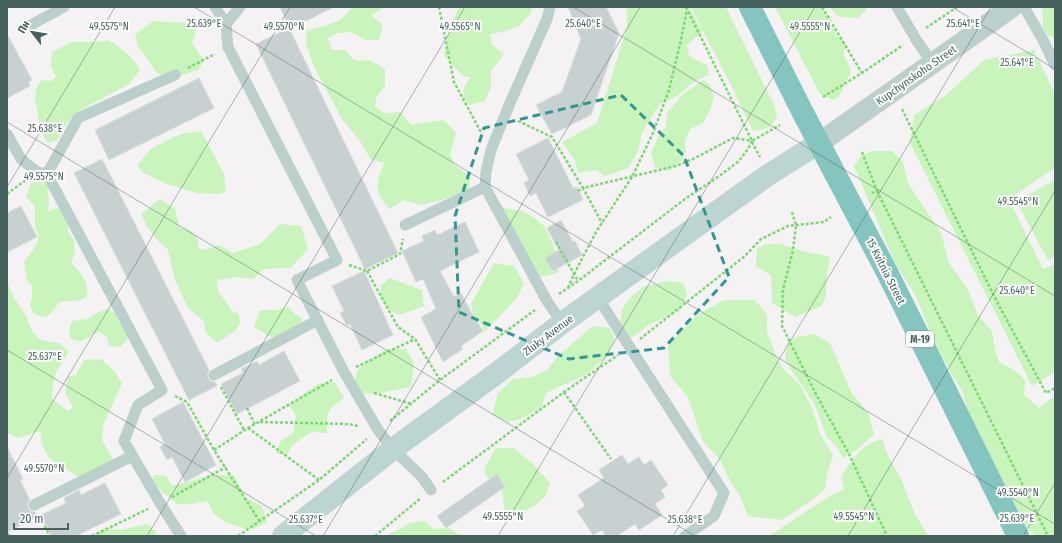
<svg xmlns="http://www.w3.org/2000/svg" width="1062" height="543" font-family="'Fira Sans Condensed',sans-serif">
<style>
.green{fill:#c9f5bd}
.building{fill:#c8d1d1;stroke:#d5ddde}
.lines{fill:none;stroke-linecap:round;stroke-linejoin:round}
.path{stroke:#7bd771;stroke-width:2.5;stroke-dasharray:3 2;stroke-linecap:butt}
.lane{stroke:#bbcfcd;stroke-width:11}
.street{stroke:#bbcfcd;stroke-width:21}
.secondary{stroke:#bcd5d3;stroke-width:22}
.highway{stroke:#85c5bf;stroke-width:22}
.marked{fill:none;stroke:#319791;stroke-width:3;stroke-dasharray:8 5;stroke-linejoin:round}
.ticks{fill:none;stroke:#47625e;stroke-width:1;stroke-opacity:0.45}
.labels{text-anchor:middle;stroke-width:4;stroke-linejoin:round;paint-order:stroke}
.shield{fill:#fff;stroke:#7e918e;stroke-width:1}
.shield-label{font-size:10px;font-weight:bold;fill:#47625e}
.street-label{font-size:11px;fill:#47625e;stroke:#fff}
.ticks-label{font-size:10px;text-anchor:middle;fill:#47625e;stroke:#fff;stroke-width:4;stroke-linejoin:round;paint-order:stroke}
</style>
<rect width="100%" height="100%" fill="#f4f2f3"/>
<!-- green -->
<g class="green">
<path d="M 356,7 L 386,7 L 371,15 L 383,25 L 379,40 L 364,40 L 352,32 L 338,33 L 328,38 L 332,50 L 345,50 L 354,60 L 358,61 L 370,60 L 385,69 L 385,86 L 376,98 L 375,107 L 384,113 L 400,112 L 411,125 L 443,120 L 456,132 L 450,154 L 454,164 L 471,178 L 468,191 L 438,201 L 419,205 L 404,200 L 390,209 C 373,193 376,183 384,163 L 371,160 L 360,141 L 342,119 L 322,81 L 314,67 L 306,44 L 307,30 C 319,28 331,25 341,19 C 346,15 349,9 356,7 Z"/>
<polygon points="459,7 532,7 531,13 519,26 502,32 490,34 492,45 504,54 491,71 491,87 485,101 470,105 463,98 464,87 471,77 465,77 457,70 444,55 449,27"/>
<path d="M 626,7 L 689,7 L 699,26 L 702,29 L 691,7 L 726,7 L 774,105 L 777,117 C 772,127 764,130 753,131 L 731,85 L 703,31 L 687,45 L 689,56 L 707,65 L 709,75 L 699,79 L 691,84 L 677,96 L 660,104 L 642,133 L 638,151 L 628,168 L 605,176 L 596,170 L 578,173 L 575,161 L 562,142 L 597,123 L 627,27 L 627,11 Z"/>
<polygon points="775,7 821,7 823,9 832,23 835,35 845,42 844,55 851,71 839,97 833,100 820,94"/>
<path d="M 831,7 L 866,7 L 866,10 L 858,18 C 846,17 836,19 831,7 Z"/>
<polygon points="1043,7 1055,7 1055,46 1053,37 1049,36 1043,29 1043,19 1042,12"/>
<polygon points="153,21 189,23 196,31 192,43 204,61 198,70 171,79 157,73 147,58 138,47 135,35"/>
<path d="M 108,40 C 120,47 134,57 140,70 L 129,84 L 77,112 L 67,123 L 57,140 L 48,143 L 41,132 L 35,99 L 36,89 L 41,80 L 51,81 L 56,77 L 51,66 L 52,52 L 72,42 L 95,42 Z"/>
<polygon points="1034,50 1055,94 1055,168 1009,199 1043,269 1055,264 1055,372 1032,386 910,143 914,115 946,95 984,60"/>
<polygon points="703,80 710,85 714,98 709,112 703,123 690,129 685,141 686,152 682,160 668,171 655,167 651,152 659,136 666,126 667,113 682,95"/>
<polygon points="201,131 224,174 226,192 216,194 197,193 167,184 143,173 137,165 151,149 164,142 181,134"/>
<polygon points="872,151 892,151 903,162 908,183 941,233 949,263 967,288 978,315 992,331 995,349 999,362 1017,372 1025,380 1024,395 1039,408 1052,398 1055,398 1055,536 1036,536 1022,523 1012,499 985,471 982,438 969,416 963,393 939,352 915,295 894,261 854,166 861,156"/>
<path d="M 40,180 L 48,184 L 49,203 L 48,212 L 57,208 L 65,213 L 68,225 L 68,232 L 74,240 L 75,252 L 71,263 C 81,273 89,281 87,296 L 81,300 L 59,302 L 54,310 L 46,317 L 39,316 L 33,313 L 30,305 L 32,297 L 32,285 L 27,280 L 24,262 L 36,246 L 39,236 L 35,226 L 35,206 L 26,197 L 31,183 Z"/>
<polygon points="1055,180 1055,256 1048,260 1016,201"/>
<path d="M 160,199 L 175,209 L 179,227 C 192,231 198,233 199,248 L 204,250 L 219,245 L 233,253 L 260,244 L 280,224 L 301,226 L 308,249 L 291,268 L 264,269 L 253,279 L 236,277 L 217,280 L 218,291 L 226,302 L 231,310 L 239,314 L 240,324 L 235,331 L 217,343 L 206,333 L 204,321 L 191,311 L 187,306 L 175,280 L 168,250 L 157,240 L 147,226 L 141,214 Z"/>
<polygon points="499,207 521,211 532,216 545,227 554,247 559,272 546,276 531,276"/>
<polygon points="766,244 781,244 802,251 830,257 826,284 826,295 822,306 795,317 772,303 771,277 770,274 756,267 757,248"/>
<polygon points="494,263 514,266 524,283 517,298 485,331 479,321 447,341 449,328 473,313 471,304"/>
<polygon points="390,278 422,290 424,306 399,315 387,308 381,297 381,285"/>
<polygon points="668,281 683,283 687,294 680,311 665,317 647,326 633,337 624,337 620,324 622,309 631,297 643,287"/>
<polygon points="7,282 13,296 26,316 33,333 41,340 59,343 69,352 56,372 53,384 52,399 68,411 73,407 65,393 68,377 76,375 84,360 101,359 115,372 122,383 103,426 102,440 114,461 82,480 74,474 61,467 48,457 42,444 40,431 28,435 17,438 7,432"/>
<polygon points="724,300 755,300 767,315 767,332 778,361 785,371 800,385 812,408 820,434 833,455 827,475 825,489 812,500 782,520 748,516 740,496 728,477 719,458 703,442 688,397 670,376 668,346 679,333 700,313"/>
<polygon points="288,307 295,314 303,319 284,340 270,337 254,327 260,310 276,310"/>
<path d="M 109,309 L 116,314 L 118,321 L 126,328 L 129,334 L 126,341 L 120,347 L 109,346 L 107,337 L 100,332 C 94,333 84,341 79,341 C 76,341 72,339 70,338 L 69,330 L 72,321 L 91,318 L 96,313 Z"/>
<polygon points="593,326 610,328 615,340 606,357 587,374 546,393 542,407 521,419 507,422 492,415 498,393 513,379 533,377 548,369 559,355"/>
<polygon points="814,334 830,343 851,392 868,413 874,434 857,450 843,458 836,446 827,437 815,405 804,388 793,373 785,359 788,341 797,337"/>
<polygon points="387,349 406,349 414,363 411,387 380,393 360,394 354,385 357,371 366,362"/>
<path d="M 335,382 L 344,398 C 326,410 327,412 327,433 L 312,432 L 292,445 L 287,455 L 276,453 L 281,441 L 293,433 L 296,416 L 289,405 L 306,392 L 318,384 Z"/>
<path d="M 882,439 L 887,454 L 902,481 L 914,512 L 928,536 L 769,536 C 794,520 817,502 844,489 L 841,477 C 853,459 860,445 882,439 Z"/>
<polygon points="496,448 513,448 532,463 550,483 545,497 533,507 511,516 505,512 503,497 500,484 487,478 484,469"/>
<path d="M 154,475 L 166,476 L 172,486 L 213,475 L 234,475 L 246,498 L 262,506 L 267,522 L 253,529 L 244,528 L 227,523 L 213,513 L 208,501 C 201,502 186,506 179,504 C 173,502 157,487 152,482 Z"/>
<polygon points="424,521 433,529 449,528 462,536 386,536 410,523"/>
<polygon points="147,524 156,532 156,536 97,536 99,531 109,528 118,530 134,527"/>
</g>
<!-- building -->
<g class="building">
<polygon points="280,7 334,7 290,29"/>
<polygon points="568,7 606,7 619,33 591,115 552,134 536,105 562,92 581,39"/>
<polygon points="289,28 398,253 365,269 256,44"/>
<polygon points="7,34 32,80 28,82 30,86 7,98"/>
<polygon points="199,78 214,108 109,160 95,130"/>
<polygon points="548,138 573,188 577,187 583,200 548,217 536,193 530,196 524,183 529,180 516,154"/>
<polygon points="102,159 209,370 207,374 208,378 211,381 215,382 217,386 189,400 74,173"/>
<polygon points="21,206 37,237 7,252 7,213"/>
<polygon points="561,220 573,242 575,241 582,255 553,271 545,258 559,250 547,228"/>
<polygon points="465,222 479,252 440,271 454,297 461,293 473,316 483,331 461,346 463,349 443,362 421,317 436,309 435,306 423,279 416,282 402,251 424,241 422,236 435,230 437,235"/>
<polygon points="364,271 393,335 362,350 350,324 347,326 340,313 344,311 332,286"/>
<polygon points="284,351 300,381 237,414 221,384 243,373 241,369 257,361 259,365"/>
<polygon points="183,402 216,465 185,482 172,457 167,460 160,447 165,444 152,419"/>
<polygon points="7,447 23,479 20,480 30,500 27,504 28,508 30,511 35,512 38,517 7,532"/>
<polygon points="622,455 628,464 639,457 644,465 651,460 668,485 661,490 665,497 655,504 662,515 639,530 635,524 617,536 606,536 602,530 593,535 577,511 585,506 578,495 604,478 599,470"/>
<polygon points="497,474 505,487 446,528 437,516"/>
<polygon points="105,483 121,514 76,536 52,536 41,515 66,503 64,498 79,490 81,495"/>
</g>
<g class="lines">
<!-- path -->
<g class="path">
<polyline points="439,7 454,82 482,134"/>
<polyline points="686,7 752,141 780,125"/>
<polyline points="822,7 862,73"/>
<polyline points="926,28 957,7"/>
<polyline points="188,68 215,54"/>
<polyline points="823,97 862,73 903,45"/>
<polyline points="902,109 995,298 1046,393 1055,388"/>
<polyline points="518,121 552,137 583,188 676,166 693,159 733,138 752,141"/>
<polyline points="752,142 760,157"/>
<polyline points="862,152 877,191 872,193"/>
<polyline points="578,191 583,188 602,223"/>
<polyline points="877,191 1048,536"/>
<polyline points="7,194 26,180"/>
<polyline points="792,212 796,225 793,250 783,290 782,326 816,394 850,456 887,536"/>
<polyline points="556,242 578,281"/>
<polyline points="349,265 367,271 400,254 403,239"/>
<polyline points="367,271 398,327 415,339 440,380"/>
<polyline points="568,288 574,274 596,232 632,177 653,133 669,90 681,40 687,9"/>
<polyline points="559,294 578,281 685,199 718,177 739,161 748,149 752,141"/>
<polyline points="640,339 745,256 761,239 788,226 824,222 831,217"/>
<polyline points="356,367 415,339"/>
<polyline points="221,387 244,430"/>
<polyline points="564,392 611,459"/>
<polyline points="374,393 412,404"/>
<polyline points="175,396 187,402 214,450 260,522"/>
<polyline points="247,408 255,425"/>
<polyline points="390,421 440,380 535,310"/>
<polyline points="260,422 349,424 358,426"/>
<polyline points="248,428 319,480"/>
<polyline points="214,450 248,428 332,380"/>
<polyline points="443,482 564,392 618,355"/>
<polyline points="172,497 226,467"/>
<polyline points="40,517 50,536"/>
<polyline points="7,534 8,534 9,536"/>
<polyline points="92,536 148,509"/>
<polyline points="238,536 319,480 367,439"/>
<polyline points="375,536 421,498"/>
</g>
<!-- lane -->
<g class="lane">
<polyline points="215,7 226,24"/>
<polyline points="240,7 226,24 228,47 337,260 297,280 344,372 378,430 393,449 422,477 431,490"/>
<polyline points="550,7 547,19 510,103 491,150 486,172 485,187 547,301 562,323"/>
<polyline points="897,7 917,41 933,64"/>
<polyline points="1024,7 1043,40 1055,65"/>
<polyline points="29,26 64,7"/>
<polyline points="7,134 21,159 37,172 47,174 162,390 138,405 124,441 160,503 181,536"/>
<polyline points="47,174 78,118 175,75"/>
<polyline points="405,225 485,187"/>
<polyline points="598,298 724,493 714,516 685,536"/>
<polyline points="214,375 318,320"/>
<polyline points="34,505 132,456"/>
</g>
<!-- street -->
<path class="street" d="M 819,143 C 884,97 948,53 1012,7"/>
<!-- secondary -->
<polyline class="secondary" points="283,536 393,449 497,373 562,323 768,175 819,143"/>
<!-- highway -->
<polyline class="highway" points="750,7 802,111 888,274 1018,536"/>
</g>
<!-- marked area -->
<path class="marked" d="M 621,95 L 684,156 L 729,277 L 664,348 L 569,359 L 459,312 L 455,216 L 484,128 Z"/>
<!-- ticks -->
<path class="ticks" d="M 194,7 L 1055,524M 573,7 L 1055,296M 952,7 L 1055,69M 7,122 L 695,536M 7,187 L 115,7M 7,350 L 316,536M 7,478 L 290,7M 147,536 L 465,7M 323,536 L 640,7M 498,536 L 815,7M 673,536 L 991,7M 848,536 L 1055,191M 1023,536 L 1055,483"/>
<g class="labels">
<!-- shield labels -->
<rect class="shield" x="906" y="331" width="28" height="16" rx="3"/>
<g class="shield-label">
<text x="920" y="343">М-19</text>
</g>
<!-- street labels -->
<g class="street-label">
<text transform="translate(916 75) rotate(-35)" y="4">Kupchynskoho Street</text>
<text transform="translate(886 271) rotate(63)" y="4">15 Kvitnia Street</text>
<text transform="translate(548 335) rotate(-37)" y="4">Zluky Avenue</text>
</g>
</g>
<g class="ticks-label">
<text x="204" y="27">25.639°E</text>
<text x="583" y="27">25.640°E</text>
<text x="963" y="27">25.641°E</text>
<text x="109" y="30">49.5575°N</text>
<text x="284" y="30">49.5570°N</text>
<text x="460" y="30">49.5565°N</text>
<text x="810" y="30">49.5555°N</text>
<text x="1017" y="66">25.641°E</text>
<text x="45" y="132">25.638°E</text>
<text x="44" y="180">49.5575°N</text>
<text x="1018" y="205">49.5545°N</text>
<text x="1017" y="294">25.640°E</text>
<text x="45" y="360">25.637°E</text>
<text x="44" y="472">49.5570°N</text>
<text x="1018" y="496">49.5540°N</text>
<text x="503" y="520">49.5555°N</text>
<text x="854" y="520">49.5545°N</text>
<text x="1017" y="522">25.639°E</text>
<text x="306" y="523">25.637°E</text>
<text x="685" y="523">25.638°E</text>
</g>
<!-- border -->
<rect width="1062" height="543" fill="none" stroke="#47625e" stroke-width="16"/>
<!-- north arrow -->
<g transform="translate(32 32) rotate(301)" stroke="#ffffff" stroke-width="3" paint-order="stroke">
<path d="M0-3L7 15L0 10L-7 15Z" fill="#47625e"/>
<text y="-6" font-size="11" font-weight="bold" text-anchor="middle" fill="#47625e">Пн</text>
</g>
<!-- scale -->
<path d="M14 523v6h54v-6" fill="none" stroke="#47625e" stroke-width="2"/>
<text x="20" y="523" font-size="12" fill="#47625e" stroke="#ffffff" stroke-width="3" paint-order="stroke">20 m</text>
</svg>
